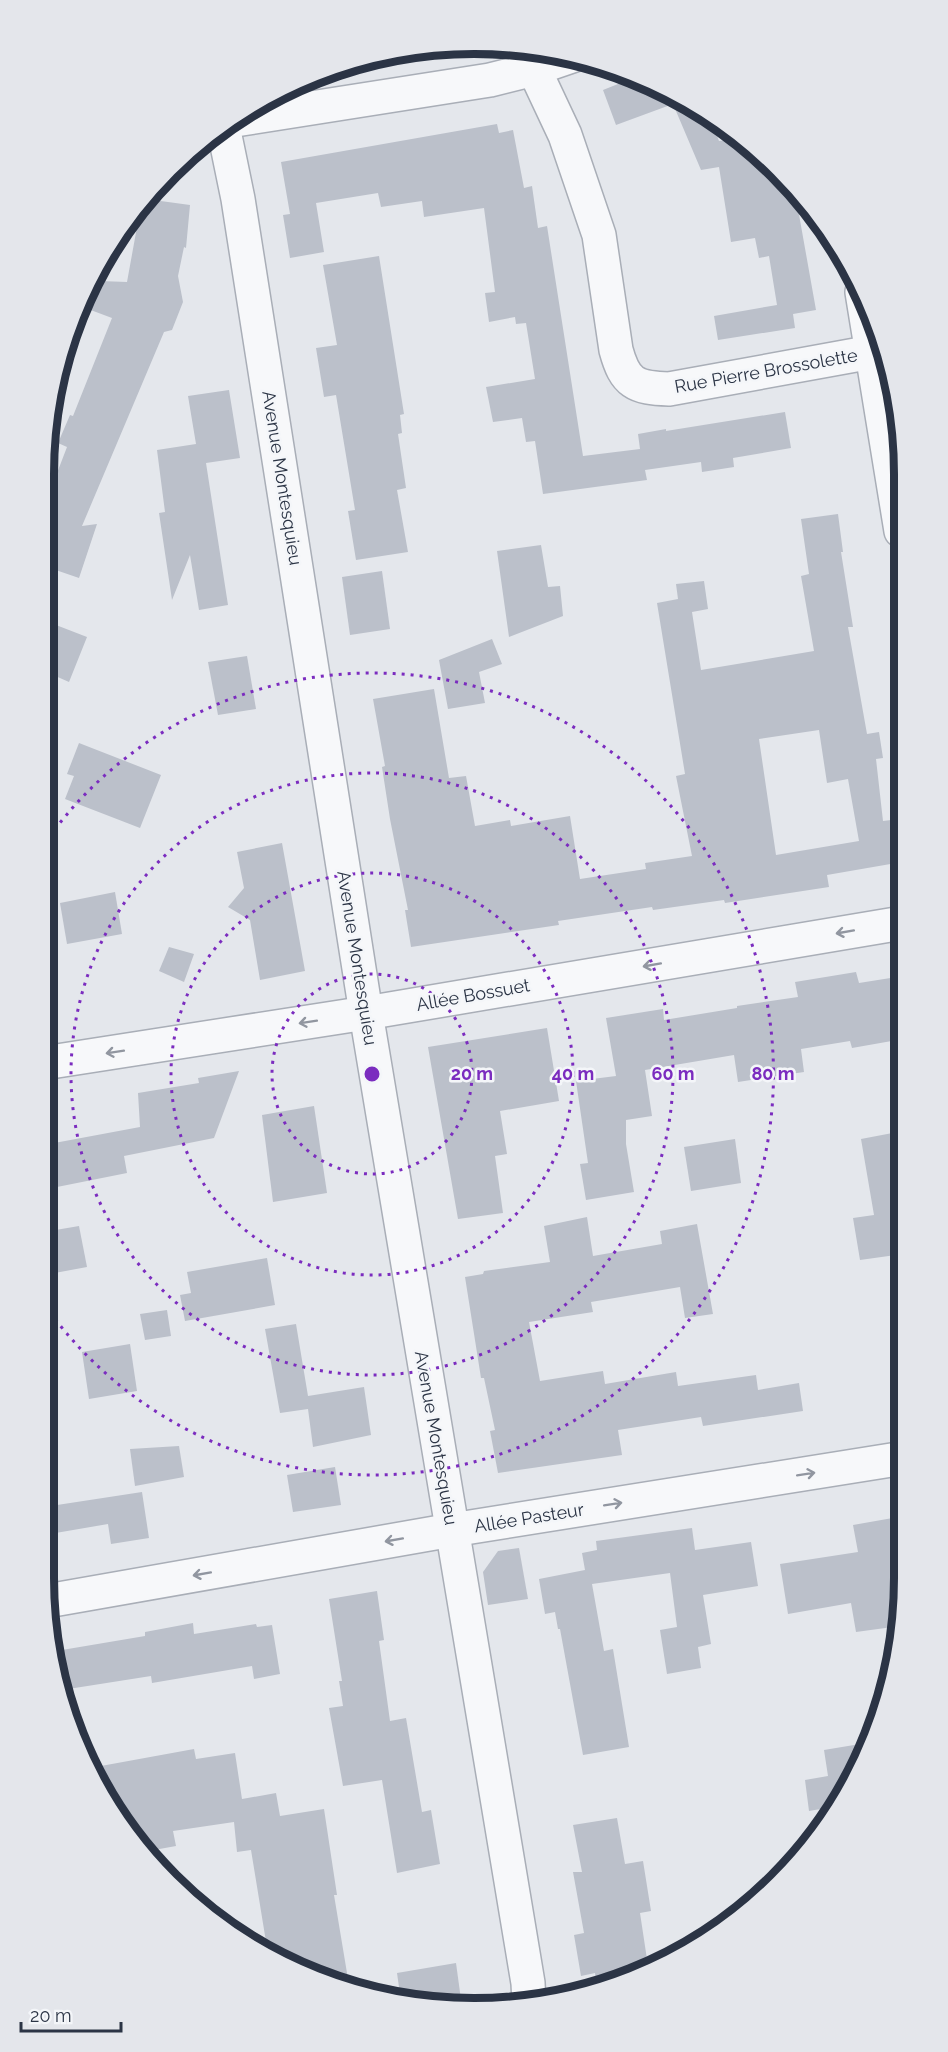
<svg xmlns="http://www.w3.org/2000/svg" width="948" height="2052" font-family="Raleway,sans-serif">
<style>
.building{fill:#bbc0ca;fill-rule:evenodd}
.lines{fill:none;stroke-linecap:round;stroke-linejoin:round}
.minor-casing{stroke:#a9aeb7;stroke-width:36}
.minor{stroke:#f7f8fa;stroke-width:33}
.oneway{stroke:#9196a0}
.ring{fill:none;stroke:#7b2cbf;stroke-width:3;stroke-dasharray:3 6}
.labels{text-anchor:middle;stroke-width:5;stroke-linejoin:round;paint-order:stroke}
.street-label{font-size:18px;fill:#2b3445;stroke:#f4f6f9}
.rim{fill:none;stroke:#2b3445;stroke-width:8}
.centre{fill:#7b2cbf;stroke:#f4f6f9;stroke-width:3}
.ring-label{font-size:18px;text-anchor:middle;font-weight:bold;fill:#7b2cbf;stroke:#f4f6f9;stroke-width:5;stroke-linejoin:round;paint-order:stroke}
</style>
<rect width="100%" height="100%" fill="#e4e7ec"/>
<!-- building -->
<g class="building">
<polygon points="638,76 710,117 719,141 726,140 726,143 744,141 795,192 816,310 793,314 795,328 718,340 714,316 777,305 769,256 759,258 755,238 731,242 719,167 701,170 673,104 616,125 603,90"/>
<polygon points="497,124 499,133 513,130 524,188 532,186 538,228 547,226 583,456 640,449 638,434 666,429 666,431 785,412 791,448 733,458 734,467 702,472 701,462 645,470 647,480 543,494 535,441 526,442 522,418 493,422 486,387 535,379 526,323 516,324 515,317 489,322 485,293 495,292 484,208 424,217 422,201 381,207 378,193 316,203 324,252 290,258 283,215 290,214 281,162"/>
<polygon points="146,199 190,205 186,248 184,247 178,276 183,302 172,330 164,332 82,526 97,524 79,578 44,566 44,507 67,447 58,443 70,415 73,416 112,318 88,309 100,281 127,282 141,205"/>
<polygon points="379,256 404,414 400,415 402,433 398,434 406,488 397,490 408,552 356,560 348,511 355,510 336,395 324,397 316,348 337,345 323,265"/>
<polygon points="229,390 240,458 206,463 228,605 199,610 190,555 172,600 159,513 165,512 157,450 196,444 188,396"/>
<path d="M 838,514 L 843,552 L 841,552 L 853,627 L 848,627 L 867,734 L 879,732 L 883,758 L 876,759 L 883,821 L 899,819 L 902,862 L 827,875 L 829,887 L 725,903 L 724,900 L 653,910 L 652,907 L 558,921 L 559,925 L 411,947 L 405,910 L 408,910 L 390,819 L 382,767 L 385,766 L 373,699 L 434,689 L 449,778 L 466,776 L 475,826 L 510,820 L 511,826 L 570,816 L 580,879 L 646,869 L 645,863 L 692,856 L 676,776 L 685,774 L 657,603 L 678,599 L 676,584 L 704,581 L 708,609 L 692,612 L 701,670 L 814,651 L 801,576 L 809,574 L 801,519 ZM 819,730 L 827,783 L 848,779 L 859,841 L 776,855 L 759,739 Z"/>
<polygon points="541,545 548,587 560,586 563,616 509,637 497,551"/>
<polygon points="382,571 390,629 350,635 342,577"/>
<polygon points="56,625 87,637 69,682 44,671 44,653"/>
<polygon points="492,639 502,664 479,672 485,703 448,709 439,660"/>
<polygon points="247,656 256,709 218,715 208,662"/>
<polygon points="79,743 161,775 140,828 65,799 74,776 67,774"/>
<polygon points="282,843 305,971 260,980 250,920 228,907 244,888 237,852"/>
<polygon points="115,892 122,934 67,944 60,903"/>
<polygon points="169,947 194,954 184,982 159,971"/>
<polygon points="856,972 859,983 903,976 903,1039 852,1048 850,1041 801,1049 804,1072 738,1082 734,1055 645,1070 652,1116 626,1120 626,1144 634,1192 586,1200 580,1164 588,1163 576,1081 616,1076 606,1018 663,1009 664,1020 737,1008 737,1006 798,997 795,982"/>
<polygon points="547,1028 559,1101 500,1111 507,1154 495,1156 503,1213 458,1219 428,1047"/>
<polygon points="239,1071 214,1138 124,1156 127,1173 57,1187 49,1144 140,1127 138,1093 199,1083 198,1078"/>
<polygon points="314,1106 327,1193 273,1202 262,1115"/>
<polygon points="903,1131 903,1254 860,1260 853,1218 874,1215 861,1139"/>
<polygon points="735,1139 741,1183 691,1191 684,1147"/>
<polygon points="587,1217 593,1256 662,1244 660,1231 697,1224 713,1314 685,1318 680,1287 591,1302 593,1312 529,1322 540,1381 603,1371 605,1384 676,1372 678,1386 756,1375 758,1390 799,1383 803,1411 703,1426 701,1417 618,1430 622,1455 498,1473 490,1431 495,1430 484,1378 481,1378 465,1277 483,1274 484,1271 550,1262 544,1226"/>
<polygon points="79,1226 87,1267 44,1275 44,1232"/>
<polygon points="267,1258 275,1305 185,1321 180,1295 191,1293 187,1272"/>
<polygon points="167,1310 171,1336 145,1340 140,1314"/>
<polygon points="296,1324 308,1396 364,1387 371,1435 313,1447 308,1409 280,1413 265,1329"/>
<polygon points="130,1344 137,1391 89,1399 82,1352"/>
<polygon points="179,1446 184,1477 135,1486 130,1449"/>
<polygon points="335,1467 341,1505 293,1512 287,1475"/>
<polygon points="142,1492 149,1538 111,1544 108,1524 44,1535 44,1507"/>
<polygon points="904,1516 904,1578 900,1626 856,1632 851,1603 788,1614 780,1564 858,1552 853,1525"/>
<polygon points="692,1528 695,1550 751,1542 758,1586 703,1595 711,1644 698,1647 701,1668 667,1674 660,1630 677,1627 670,1573 592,1584 604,1651 613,1649 629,1747 583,1755 560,1629 558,1629 555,1612 545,1614 539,1579 585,1570 582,1553 597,1550 596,1541"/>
<polygon points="519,1548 528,1599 488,1605 483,1572 498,1551"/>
<polygon points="377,1591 384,1640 379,1641 390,1721 406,1718 422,1812 431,1810 440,1864 397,1873 382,1780 343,1786 329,1708 343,1706 339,1681 342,1681 329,1599"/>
<polygon points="193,1623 194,1634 256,1624 257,1627 272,1625 280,1674 254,1679 252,1666 152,1683 151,1676 62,1690 56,1651 145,1636 145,1632"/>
<polygon points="872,1742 832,1807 809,1811 805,1780 828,1776 824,1750"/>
<polygon points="194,1749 196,1759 235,1753 242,1799 276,1793 280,1816 324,1809 337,1895 334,1895 349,1985 268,1954 251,1850 237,1852 234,1822 173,1831 176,1846 143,1852 135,1840 131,1813 117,1815 101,1793 90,1768"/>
<polygon points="617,1818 625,1864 643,1861 651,1911 640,1913 648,1966 597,1986 595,1973 581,1976 574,1935 584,1933 573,1872 582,1872 573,1825"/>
<polygon points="456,1963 462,2007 401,2001 397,1973"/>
</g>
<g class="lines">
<defs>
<g id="minor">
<path d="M 534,69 L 565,135 L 599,235 L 616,350 C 625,383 635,388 669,389 L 872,352"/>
<polyline points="229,121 490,80 534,69 572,56"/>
<polyline points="223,126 238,199 366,1013 528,1983 529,2003"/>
<polyline points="862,292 901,531"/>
<polyline points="44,1063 366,1013 902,923"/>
<polyline points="47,1601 452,1530 904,1458"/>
</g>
</defs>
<!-- minor casing -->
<use href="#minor" class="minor-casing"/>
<!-- minor -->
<use href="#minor" class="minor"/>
</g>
<!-- one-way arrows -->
<defs><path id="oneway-shaft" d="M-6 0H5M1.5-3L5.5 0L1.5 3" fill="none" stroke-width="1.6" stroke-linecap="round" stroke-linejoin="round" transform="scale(1.5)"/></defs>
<g class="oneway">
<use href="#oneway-shaft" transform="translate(845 932) rotate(170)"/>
<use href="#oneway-shaft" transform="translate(652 965) rotate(170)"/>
<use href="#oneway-shaft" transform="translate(308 1022) rotate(171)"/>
<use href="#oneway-shaft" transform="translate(115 1052) rotate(171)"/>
<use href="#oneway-shaft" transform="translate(806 1474) rotate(-9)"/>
<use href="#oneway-shaft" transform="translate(613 1504) rotate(-9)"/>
<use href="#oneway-shaft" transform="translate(394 1540) rotate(170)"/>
<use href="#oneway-shaft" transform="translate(202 1574) rotate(170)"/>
</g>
<!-- distance rings -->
<g class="ring">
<circle cx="372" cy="1074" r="100"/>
<circle cx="372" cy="1074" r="201"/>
<circle cx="372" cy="1074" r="301"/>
<path d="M44 844A401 401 0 1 1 44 1304"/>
</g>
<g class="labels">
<!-- street labels -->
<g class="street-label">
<text transform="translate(766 371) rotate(-10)" y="6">Rue Pierre Brossolette</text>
<text transform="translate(282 478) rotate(81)" y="6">Avenue Montesquieu</text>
<text transform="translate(357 958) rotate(81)" y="6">Avenue Montesquieu</text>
<text transform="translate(473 995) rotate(-10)" y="6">Allée Bossuet</text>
<text transform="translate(436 1438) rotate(80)" y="6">Avenue Montesquieu</text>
<text transform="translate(529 1518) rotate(-9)" y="6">Allée Pasteur</text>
</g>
</g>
<!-- crop -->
<path d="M0 0H948V2052H0ZM474 54H474A420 420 0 0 1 894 474V1578A420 420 0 0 1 474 1998H474A420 420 0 0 1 54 1578V474A420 420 0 0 1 474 54Z" fill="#e4e6eb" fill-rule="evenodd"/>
<path class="rim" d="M474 54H474A420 420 0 0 1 894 474V1578A420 420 0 0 1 474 1998H474A420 420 0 0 1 54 1578V474A420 420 0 0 1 474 54Z"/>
<circle cx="372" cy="1074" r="9" class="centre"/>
<g class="ring-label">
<text x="472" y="1080">20 m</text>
<text x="573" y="1080">40 m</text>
<text x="673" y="1080">60 m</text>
<text x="773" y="1080">80 m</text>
</g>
<!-- scale -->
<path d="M21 2022v9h100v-9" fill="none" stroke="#2b3445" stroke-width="3"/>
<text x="30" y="2022" font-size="18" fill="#2b3445" stroke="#f4f6f9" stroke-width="4.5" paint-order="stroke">20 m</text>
</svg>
